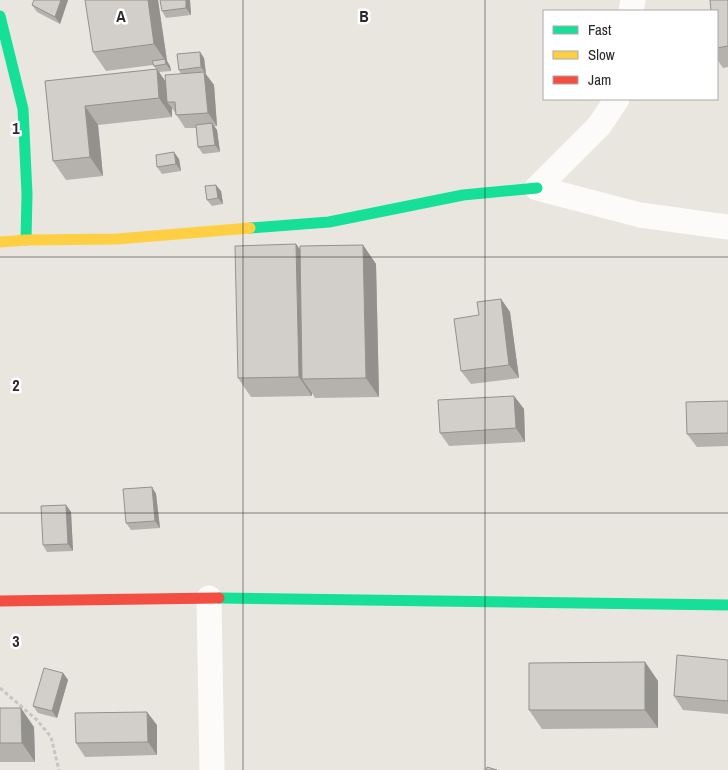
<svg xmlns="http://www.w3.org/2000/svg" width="728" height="770" font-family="'Archivo Narrow',sans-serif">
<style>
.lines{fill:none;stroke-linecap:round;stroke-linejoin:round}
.path{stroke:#c6c5c5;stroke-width:3;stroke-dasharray:4 2.5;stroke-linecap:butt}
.street{stroke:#fcfbfa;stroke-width:25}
.fast{stroke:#16e098;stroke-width:11}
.slow{stroke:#ffcf43;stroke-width:11}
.jam{stroke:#f24e42;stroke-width:11}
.wall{fill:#b5b2ae}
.shaded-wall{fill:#93918d}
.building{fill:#d2cfca;stroke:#93918d}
.grid{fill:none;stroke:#2a2a2a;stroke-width:1;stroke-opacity:0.55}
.grid-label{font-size:16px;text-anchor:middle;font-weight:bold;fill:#2a2a2a;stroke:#fff;stroke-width:5;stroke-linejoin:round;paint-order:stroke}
</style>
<rect width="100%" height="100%" fill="#e9e6df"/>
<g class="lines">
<!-- path -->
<polyline class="path" points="0,688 37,720 51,737 59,770"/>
<!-- street -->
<g class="street">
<polyline points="631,11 633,0"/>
<polyline points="617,99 599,126 537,188 640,215 728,227"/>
<polyline points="209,598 212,770"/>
</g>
<!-- fast -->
<g class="fast">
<polyline points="0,16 23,109 27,194 26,240"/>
<polyline points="250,228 329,222 463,195 537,188"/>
<polyline points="219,598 728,605"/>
</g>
<!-- slow -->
<polyline class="slow" points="0,242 26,240 117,239 250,228"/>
<!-- jam -->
<polyline class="jam" points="0,601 219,598"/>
</g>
<!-- wall -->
<g class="wall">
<polygon points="68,0 60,24 37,12 32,5"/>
<polygon points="158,0 167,61 170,66 171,71 159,72 166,83 181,74 179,70 200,52 204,58 206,74 214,85 217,126 214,126 217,130 220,152 203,154 198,147 196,128 185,128 172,108 172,117 98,125 103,176 66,180 53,161 45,81 156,69 153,65 106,71 93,52"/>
<polygon points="190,0 191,15 166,18 162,11"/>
<polygon points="728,0 728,67 723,68 717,59 717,11"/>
<polygon points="179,159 181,171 162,174 157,167"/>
<polygon points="221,191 223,204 212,206 207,200"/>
<polygon points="296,244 300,249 363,245 376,264 379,397 315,398 312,393 312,396 251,397 238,378"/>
<polygon points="501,299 510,312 519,378 471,384 461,371 479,315"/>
<polygon points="514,396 524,409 525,442 449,446 440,433"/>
<polygon points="728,401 728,446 697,447 687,434"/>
<polygon points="152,487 156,494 160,528 131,530 126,523"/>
<polygon points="66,505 71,512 73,551 47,552 43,545"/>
<polygon points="728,660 728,714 683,710 674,696"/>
<polygon points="645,662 658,681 658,728 542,729 529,710"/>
<polygon points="63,673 68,680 57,718 38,713 33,706"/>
<polygon points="0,708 34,727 35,762 0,762"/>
<polygon points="157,725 157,755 85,757 76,743"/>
</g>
<!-- shaded-wall -->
<g class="shaded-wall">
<polygon points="61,0 68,0 60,24 55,17"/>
<polygon points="148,0 158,0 167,61 170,66 171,71 166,64 165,60 154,44"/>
<polygon points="186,0 190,0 191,15 186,8"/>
<polygon points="200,52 204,58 206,74 201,67"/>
<polygon points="157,69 170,88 167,102 172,108 172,117 159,98"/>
<polygon points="204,72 214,85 217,126 208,113"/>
<polygon points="85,106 98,125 103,176 90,157"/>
<polygon points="212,123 217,130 220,152 215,145"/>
<polygon points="174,152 179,159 181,171 176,164"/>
<polygon points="216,185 221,191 223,204 218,198"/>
<polygon points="296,244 309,263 302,379 312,393 312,396 299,377"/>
<polygon points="363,245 376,264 379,397 366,378"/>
<polygon points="501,299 510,312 519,378 509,365"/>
<polygon points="514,396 524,409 525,442 516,428"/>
<polygon points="152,487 156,494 160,528 155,521"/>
<polygon points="66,505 71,512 73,551 68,544"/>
<polygon points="645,662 658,681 658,728 645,710"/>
<polygon points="63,673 68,680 57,718 52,711"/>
<polygon points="21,708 34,727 35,762 22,743"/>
<polygon points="147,712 157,725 157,755 148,742"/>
</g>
<!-- building -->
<g class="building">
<polygon points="34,0 61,0 55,17 32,5"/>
<polygon points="85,0 148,0 154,44 93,52"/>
<polygon points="160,0 186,0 186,8 162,11"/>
<polygon points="710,0 728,0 728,46 717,48 717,11 711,11"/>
<polygon points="200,52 201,67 179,70 177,54"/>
<polygon points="165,59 166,64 154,66 152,61"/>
<polygon points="157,69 159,98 85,106 90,157 53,161 45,81"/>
<polygon points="204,72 208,113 176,115 175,102 167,102 165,75"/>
<polygon points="212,123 215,145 198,147 196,125"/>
<polygon points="174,152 176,164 157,167 156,155"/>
<polygon points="216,185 218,198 207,200 205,186"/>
<polygon points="296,244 299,377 238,378 235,246"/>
<polygon points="363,245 366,378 302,379 300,246"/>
<polygon points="501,299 509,365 461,371 454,319 479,315 477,302"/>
<polygon points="514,396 516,428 440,433 438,400"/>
<polygon points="728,401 728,433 687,434 686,402"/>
<polygon points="152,487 155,521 126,523 123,489"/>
<polygon points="66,505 68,544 43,545 41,506"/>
<polygon points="677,655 728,660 728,701 674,696"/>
<polygon points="645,662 645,710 529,710 529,663"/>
<polygon points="44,668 63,673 52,711 33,706"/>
<polygon points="0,708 21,708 22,743 0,743"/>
<polygon points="147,712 148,742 76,743 75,713"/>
<polygon points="487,767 497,770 486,770"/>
</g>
<!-- grid -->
<path class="grid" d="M 243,0 L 243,770M 485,0 L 485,770M 0,257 L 728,257M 0,513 L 728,513"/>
<g class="grid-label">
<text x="121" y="22">A</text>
<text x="364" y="22">B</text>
<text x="16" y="134">1</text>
<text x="16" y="391">2</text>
<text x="16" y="647">3</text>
</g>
<!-- legend -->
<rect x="543" y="10" width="175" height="90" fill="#ffffff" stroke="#aaaaaa"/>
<rect x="553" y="26" width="25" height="8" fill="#16e098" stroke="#aaaaaa"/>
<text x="588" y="35" font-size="15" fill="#2a2a2a">Fast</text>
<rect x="553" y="51" width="25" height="8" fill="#ffcf43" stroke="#aaaaaa"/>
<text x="588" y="60" font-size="15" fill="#2a2a2a">Slow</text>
<rect x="553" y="76" width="25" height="8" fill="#f24e42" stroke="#aaaaaa"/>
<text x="588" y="85" font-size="15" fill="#2a2a2a">Jam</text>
</svg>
